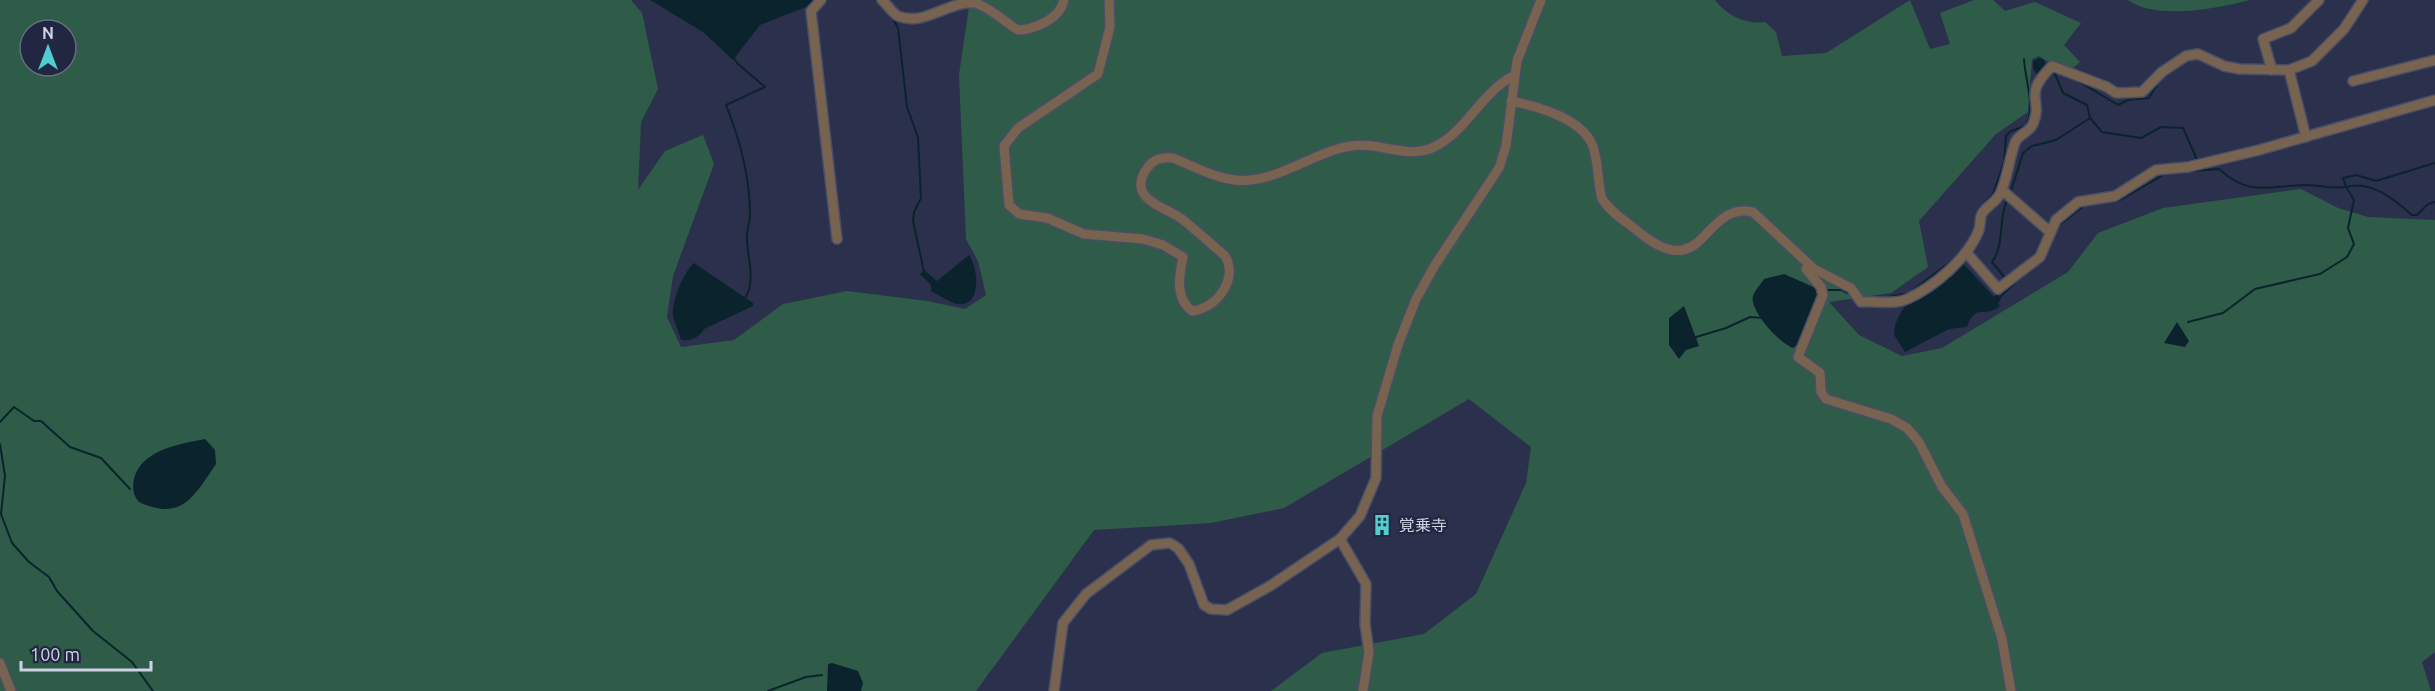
<svg xmlns="http://www.w3.org/2000/svg" width="2435" height="691" font-family="Ubuntu,'Noto Sans JP',sans-serif">
<style>
.green{fill:#2f5c48;fill-rule:evenodd}
.water{fill:#0b232d}
.lines{fill:none;stroke-linecap:round;stroke-linejoin:round}
.stream{stroke:#0b232d;stroke-width:2}
.minor-casing{stroke:#484e67;stroke-width:12}
.minor{stroke:#786350;stroke-width:9}
.labels{text-anchor:middle;stroke-width:4.5;stroke-linejoin:round;paint-order:stroke}
.poi-label{font-size:16px;fill:#cdd2e3;stroke:#212741;text-anchor:start}
</style>
<rect width="100%" height="100%" fill="#2b314c"/>
<!-- green -->
<g class="green">
<path d="M 0,0 L 631,0 L 642,13 L 658,89 L 641,122 L 638,190 L 665,151 L 703,135 L 714,164 L 673,276 L 667,317 L 681,347 L 734,340 L 783,304 L 847,291 L 927,301 L 965,309 L 986,295 L 978,261 L 966,239 L 959,75 L 970,0 L 1715,0 C 1726,15 1747,25 1765,22 L 1776,32 L 1782,56 L 1826,53 L 1910,0 L 1930,49 L 1950,44 L 1940,13 L 1974,0 L 1993,0 L 2005,11 L 2035,2 L 2081,23 L 2064,45 L 2080,62 L 2071,70 L 2053,65 L 2039,56 L 2032,59 L 2028,112 L 1996,134 L 1919,221 L 1928,267 L 1891,293 L 1829,302 L 1859,335 L 1902,356 L 1942,348 L 2068,272 L 2098,233 L 2163,208 L 2301,189 L 2338,208 L 2368,217 L 2435,220 L 2435,652 L 2422,662 L 2431,691 L 1271,691 L 1322,653 L 1424,634 L 1476,594 L 1526,483 L 1531,447 L 1469,399 L 1284,508 L 1211,523 L 1094,530 L 976,691 L 0,691 ZM 30,30 L 66,30 L 66,66 L 30,66 Z"/>
<path d="M 2128,0 L 2249,0 C 2218,9 2155,20 2128,0 Z"/>
</g>
<!-- water -->
<g class="water">
<polygon points="650,0 816,0 811,5 760,25 733,60 703,32"/>
<polygon points="2039,58 2043,59 2048,68 2039,77 2033,69 2033,61"/>
<path d="M 969,255 C 978,267 983,308 957,304 C 949,302 939,295 931,291 L 931,285 L 920,274 L 924,270 L 937,281 Z"/>
<path d="M 1960,260 L 1994,297 L 1997,294 L 2001,299 L 1998,303 L 2000,306 C 1986,319 1975,302 1967,327 L 1949,329 L 1905,352 L 1894,335 C 1894,302 1938,279 1960,260 Z"/>
<path d="M 694,263 L 753,303 L 753,306 L 704,329 C 700,337 690,342 681,340 C 679,332 675,324 673,317 C 671,302 683,273 694,263 Z"/>
<path d="M 1784,274 L 1818,289 L 1820,294 L 1797,345 L 1793,348 C 1780,344 1749,310 1753,296 C 1755,290 1761,284 1764,279 Z"/>
<polygon points="1684,306 1699,346 1686,350 1679,359 1669,345 1669,318"/>
<polygon points="2177,322 2189,341 2185,347 2164,343"/>
<path d="M 205,439 L 215,450 L 216,464 C 194,496 182,522 139,502 C 133,495 132,488 134,479 C 141,450 179,444 205,439 Z"/>
<polygon points="832,663 858,671 863,683 861,691 827,691 828,664"/>
</g>
<g class="lines">
<!-- stream -->
<g class="stream">
<polyline points="891,15 898,28 907,107 918,137 921,198 914,212 913,221 924,272"/>
<path d="M 733,56 L 737,63 L 765,87 L 726,105 C 740,140 750,177 750,214 C 750,222 747,229 747,237 C 747,260 757,280 744,300"/>
<polyline points="2053,69 2063,93 2087,105 2090,118"/>
<polyline points="2078,81 2118,105 2128,100 2149,98 2159,81"/>
<path d="M 2191,171 L 2219,169 C 2250,197 2267,186 2304,185 C 2318,185 2332,189 2346,187 L 2343,178 L 2356,175 L 2376,181 L 2435,163"/>
<polyline points="2011,191 2023,153 2032,146 2056,140 2090,118 2102,132 2141,138 2161,127 2183,128 2198,162"/>
<polyline points="2057,227 2085,205 2120,200 2165,174"/>
<path d="M 1968,242 L 1975,229 L 1978,210 L 1993,194 L 2004,162 L 2006,136 L 2011,131 L 2026,126 C 2036,107 2025,80 2024,59"/>
<polyline points="2043,259 2052,241"/>
<path d="M 2006,279 L 1992,262 C 2005,244 1998,220 2007,200"/>
<polyline points="1823,290 1842,290 1855,297"/>
<polyline points="1884,298 1909,293 1953,260"/>
<polyline points="1998,299 2022,276"/>
<path d="M 2188,322 L 2223,313 L 2255,289 L 2320,274 L 2347,257 L 2354,244 L 2348,228 L 2354,200 L 2346,187 C 2371,180 2394,199 2412,215 L 2417,215 L 2428,204 L 2435,202"/>
<polyline points="1693,338 1726,328 1750,317 1763,318"/>
<polyline points="0,422 14,407 34,421 41,421 70,447 101,458 130,489"/>
<polyline points="0,444 5,476 1,514 12,543 29,562 49,577 57,591 93,631 132,662 153,691"/>
<polyline points="768,691 806,677 822,675"/>
</g>
<defs>
<g id="minor">
<polyline points="821,0 811,11 837,239"/>
<path d="M 882,0 C 887,4 892,13 898,16 C 925,27 949,0 975,3 C 989,7 1005,22 1018,30 C 1035,29 1060,19 1064,0"/>
<path d="M 1109,0 L 1110,27 L 1098,74 L 1018,128 L 1004,146 L 1009,205 L 1019,214 L 1047,218 L 1084,234 L 1143,239 L 1163,245 L 1183,257 C 1179,276 1175,298 1192,311 C 1216,309 1239,279 1225,256 C 1211,244 1197,231 1182,219 C 1166,207 1124,199 1148,167 C 1154,158 1164,157 1173,158 C 1191,165 1210,176 1229,179 C 1271,188 1311,152 1351,146 C 1380,141 1409,161 1436,146 C 1467,130 1481,93 1513,76"/>
<polyline points="2272,70 2263,39 2291,28 2319,0"/>
<polyline points="2289,70 2306,137"/>
<polyline points="2353,81 2435,60"/>
<path d="M 1511,101 C 1536,106 1580,118 1592,144 C 1599,160 1597,182 1602,199 C 1611,213 1627,222 1640,233 C 1706,286 1702,201 1753,212 L 1814,269 L 1851,288 L 1861,302 C 1874,301 1895,305 1907,299 C 1934,287 1968,258 1979,230 C 1981,224 1979,217 1983,212 C 1989,204 1997,202 2001,192 C 2008,176 2009,159 2015,143 C 2018,134 2029,133 2033,124 C 2044,98 2021,97 2052,66 L 2107,87 L 2116,93 L 2142,92 L 2162,72 L 2186,56 L 2198,54 L 2224,66 L 2239,69 L 2289,70 L 2312,61 L 2344,29 L 2363,0"/>
<polyline points="2002,190 2049,231"/>
<polyline points="1966,252 1998,289 2040,257 2056,220 2078,202 2115,196 2156,170 2188,167 2259,150 2435,100"/>
<polyline points="1806,269 1821,287 1823,295 1798,357 1820,373 1821,392 1826,399 1891,419 1907,428 1919,442 1942,487 1963,514 2002,639 2011,691"/>
<polyline points="1340,539 1366,584 1365,624 1369,652 1363,691"/>
<polyline points="0,663 11,691"/>
<polyline points="1054,691 1063,623 1086,594 1151,545 1170,543 1178,548 1189,564 1204,605 1211,609 1227,610 1270,586 1340,539 1360,516 1376,478 1377,416 1398,345 1416,299 1435,265 1499,168 1506,146 1517,61 1541,0"/>
</g>
</defs>
<!-- minor casing -->
<use href="#minor" class="minor-casing"/>
<!-- minor -->
<use href="#minor" class="minor"/>
</g>
<!-- icons -->
<defs>
<symbol id="building-bare" viewBox="-9 -9 18 18"><path d="M-4-6H4V6H1V3H-1V6H-4ZM-2.5-4.3h1.7v1.8h-1.7ZM.8-4.3h1.7v1.8H.8ZM-2.5-1h1.7V.8h-1.7ZM.8-1h1.7V.8H.8Z" fill="#52cdcd" stroke="#212741" stroke-width="2.5" paint-order="stroke"/></symbol>
</defs>
<g fill-rule="evenodd">
<use href="#building-bare" x="1367" y="510" width="30" height="30"/>
</g>
<g class="labels">
<!-- poi labels -->
<g class="poi-label">
<text x="1399" y="531">覚乗寺</text>
</g>
</g>
<!-- north arrow -->
<g transform="translate(48 48)"><circle r="28" fill="#212741" stroke="#666b82" stroke-width="1.5"/>
<path d="M0-4.5L10 22L0 15L-10 22Z" fill="#52cdcd"/>
<text y="-9" font-size="16" font-weight="bold" text-anchor="middle" fill="#cdd2e3">N</text>
</g>
<!-- scale -->
<path d="M21 661v9h130v-9" fill="none" stroke="#cdd2e3" stroke-width="3"/>
<text x="30" y="661" font-size="18" fill="#cdd2e3" stroke="#212741" stroke-width="4.5" paint-order="stroke">100 m</text>
</svg>
